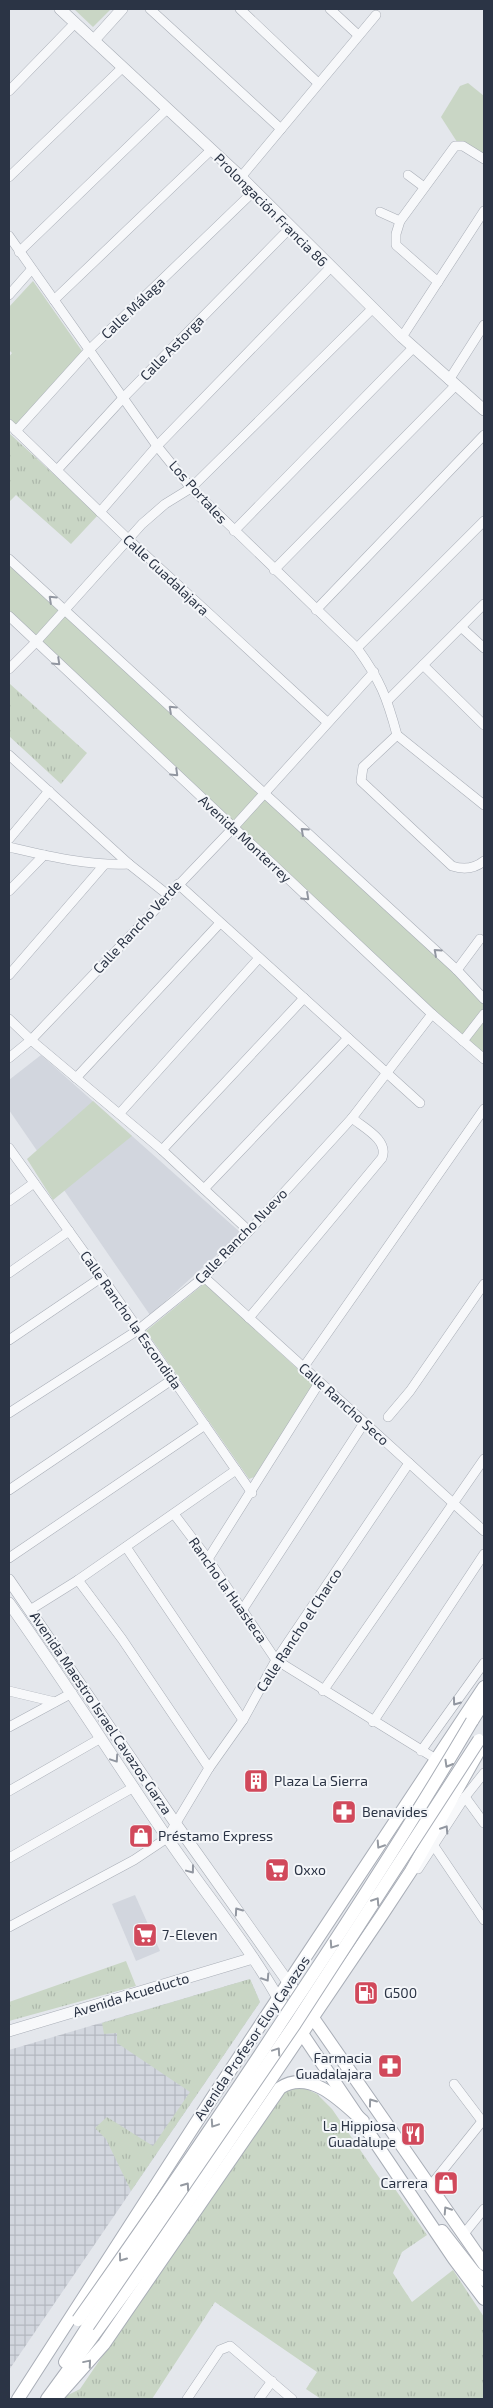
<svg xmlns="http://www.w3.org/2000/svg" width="493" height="2408" font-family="'Exo 2',sans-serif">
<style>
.built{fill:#d2d6de}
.industrial{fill:url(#industrial-grid)}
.grass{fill:url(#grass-tufts)}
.green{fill:#c9d6c5}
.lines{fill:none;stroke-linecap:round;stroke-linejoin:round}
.minor-casing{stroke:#a9aeb7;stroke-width:10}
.tertiary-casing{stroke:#a9aeb7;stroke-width:12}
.secondary-casing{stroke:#a9aeb7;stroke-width:14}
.minor{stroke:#f7f8fa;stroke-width:9}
.tertiary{stroke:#f7f8fa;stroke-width:11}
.secondary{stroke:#fff;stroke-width:12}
.secondary-bridge-casing{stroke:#a9aeb7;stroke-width:14;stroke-linecap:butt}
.secondary-bridge{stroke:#fff;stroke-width:12}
.oneway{stroke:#9196a0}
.oneway2{stroke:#959aa2}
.labels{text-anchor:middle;stroke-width:4;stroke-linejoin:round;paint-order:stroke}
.street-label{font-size:14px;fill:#2b3445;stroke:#f4f6f9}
.poi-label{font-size:14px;fill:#2b3445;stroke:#f4f6f9;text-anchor:start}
</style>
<defs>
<pattern id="industrial-grid" width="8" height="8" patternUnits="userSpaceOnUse" patternTransform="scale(1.25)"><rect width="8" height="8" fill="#d2d6de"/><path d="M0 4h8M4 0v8" fill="none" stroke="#b4b8c0"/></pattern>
<pattern id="grass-tufts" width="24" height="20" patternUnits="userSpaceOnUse" patternTransform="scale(1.25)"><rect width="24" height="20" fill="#c9d6c5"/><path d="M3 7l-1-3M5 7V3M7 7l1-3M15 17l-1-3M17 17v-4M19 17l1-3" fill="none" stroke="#adb8ab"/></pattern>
</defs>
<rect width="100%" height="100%" fill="#e4e7ec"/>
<!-- built -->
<g class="built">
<polygon points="41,1055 241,1233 150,1315 9,1110 9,1080"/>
<polygon points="135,1895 160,1951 136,1961 112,1904"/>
</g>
<!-- industrial -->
<polygon class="industrial" points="250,1979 260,2002 9,2370 9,2050"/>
<!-- grass -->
<g class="grass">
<polygon points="9,433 98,515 71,544 16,495 9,502"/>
<polygon points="10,684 87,753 61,784 9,736"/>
<polygon points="126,1961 136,1986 9,2021 9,2002"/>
<polygon points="250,1979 260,2002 131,2191 106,2139 95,2128 107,2117 153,2146 190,2092 117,2043 117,2033 104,2034 102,2023"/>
<polygon points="304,2088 317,2094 332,2109 385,2186 395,2189 427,2235 402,2252 393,2273 412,2302 453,2270 484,2317 484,2399 321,2399 306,2389 317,2372 215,2302 152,2399 60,2399 80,2389 282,2092 290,2089"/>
</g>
<!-- green -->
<g class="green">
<polygon points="74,9 111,9 93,27"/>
<polygon points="468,83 484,96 484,161 459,145 441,117 460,86"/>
<polygon points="33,281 82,351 16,425 9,419 9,357 12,353 9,350 9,307"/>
<polygon points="9,558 484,999 484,1061 9,617"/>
<polygon points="93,1101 132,1136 53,1200 27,1159"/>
<polygon points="205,1283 314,1384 254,1477 249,1479 146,1331"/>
</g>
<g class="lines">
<defs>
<g id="minor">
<polyline points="150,9 281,129"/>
<polyline points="240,9 318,83"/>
<polyline points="330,9 358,35"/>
<polyline points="9,91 75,23"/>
<polyline points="408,175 424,187"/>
<polyline points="9,177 122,68"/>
<polyline points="241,177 376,15"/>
<polyline points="380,212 400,221"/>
<path d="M 9,236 L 157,446 L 191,488 L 357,648 C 380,680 387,697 397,735"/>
<polyline points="19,252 166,110"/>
<polyline points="438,282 396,245 396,234 400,221 455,146 463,146 484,159"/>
<polyline points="9,295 31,270"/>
<polyline points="54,300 211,150"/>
<polyline points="402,337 484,211"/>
<polyline points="449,380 484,325"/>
<polyline points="9,424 128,539 327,722"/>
<polyline points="16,431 90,349 254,191"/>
<polyline points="57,470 124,397 290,228"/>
<polyline points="100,512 157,446 330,268"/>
<polyline points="234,531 413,348"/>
<polyline points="9,559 457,970 484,999"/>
<polyline points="274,570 456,385"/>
<polyline points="316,610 484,435"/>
<polyline points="9,616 432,1014 484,1059"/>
<polyline points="461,627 484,648"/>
<polyline points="357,648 484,521"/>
<polyline points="423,665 484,725"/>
<polyline points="9,669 36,642 142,524 165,504 191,488 372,309"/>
<polyline points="388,700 484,604"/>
<path d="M 397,735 L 363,767 L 361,781 L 452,866 C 464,870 474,869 484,861"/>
<polyline points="397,735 484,805"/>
<polyline points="9,755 129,864 168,895"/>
<polyline points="9,839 49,791"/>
<path d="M 9,847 C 48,856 88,866 129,864"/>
<polyline points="178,884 420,1103"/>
<polyline points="9,891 44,855"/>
<polyline points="457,970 480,939"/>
<polyline points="9,975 104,865"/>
<polyline points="9,1019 31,1040 162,1150 249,1231"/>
<polyline points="463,1041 484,1014"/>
<polyline points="9,1058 31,1040 233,828 374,672"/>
<polyline points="76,1078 220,923"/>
<polyline points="120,1113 259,958"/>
<polyline points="9,1148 102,1277 252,1493"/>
<polyline points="162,1150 304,998"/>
<polyline points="204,1189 348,1038"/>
<polyline points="9,1201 34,1183"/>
<polyline points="9,1273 69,1231"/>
<polyline points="204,1277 484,1531"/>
<path d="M 249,1318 L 382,1158 C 389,1140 364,1128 352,1118"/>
<polyline points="9,1340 102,1277"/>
<polyline points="303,1368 484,1109"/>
<polyline points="9,1413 138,1330 204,1277 249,1231 352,1118 432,1014"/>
<polyline points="388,1417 410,1391 484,1284"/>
<polyline points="9,1490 173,1379"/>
<polyline points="174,1514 208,1559 276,1660 436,1759"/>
<polyline points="126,1547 243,1720"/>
<polyline points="9,1558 205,1425"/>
<polyline points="208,1559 319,1383"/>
<polyline points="78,1580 122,1639 209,1768"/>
<polyline points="243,1609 364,1423"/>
<polyline points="30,1610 78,1580 236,1470"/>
<polyline points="9,1691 55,1702"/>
<polyline points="323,1691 484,1459"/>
<polyline points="373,1722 484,1554"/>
<polyline points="9,1727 72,1693"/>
<polyline points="421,1751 484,1663"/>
<polyline points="9,1791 101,1738"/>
<polyline points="465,1797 484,1823"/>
<polyline points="434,1846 484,1920"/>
<polyline points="9,1858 134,1787"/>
<polyline points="418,1869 465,1797 484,1773"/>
<polyline points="9,1927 134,1860 167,1838 209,1768 243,1720 276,1660 409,1463"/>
<polyline points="454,2084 482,2121"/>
<polyline points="431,2185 484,2119"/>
<polyline points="463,2235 484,2209"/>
<polyline points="187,2399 220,2350 230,2346 292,2399"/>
<polyline points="259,2399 272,2381"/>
</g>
<g id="tertiary">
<polyline points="60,9 241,177 402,337 484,410"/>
<polyline points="94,40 122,9"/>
<polyline points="9,1580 176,1824 288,1982"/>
<path d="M 9,1603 C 63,1679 113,1758 166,1836 C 202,1890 245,1940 278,1998"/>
<polyline points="9,2031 253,1958"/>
</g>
<g id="secondary">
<polyline points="472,1721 484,1702"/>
<polyline points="288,1982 484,2264"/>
<polyline points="278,1998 454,2259 484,2299"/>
<polyline points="442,2231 474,2272 484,2280"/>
<polyline points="65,2362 88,2326"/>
<path d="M 58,2396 L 104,2344 L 280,2088 C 310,2068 342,2102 363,2121"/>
<polyline points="18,2399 214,2095 484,1687"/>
<polyline points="47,2399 150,2258 382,1915 411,1871 484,1742"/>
</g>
</defs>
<!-- minor casing -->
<use href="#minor" class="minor-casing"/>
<!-- tertiary casing -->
<use href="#tertiary" class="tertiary-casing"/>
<!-- secondary casing -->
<use href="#secondary" class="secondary-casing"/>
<!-- minor -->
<use href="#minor" class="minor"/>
<!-- tertiary -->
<use href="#tertiary" class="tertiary"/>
<!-- secondary -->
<use href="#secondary" class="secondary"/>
<defs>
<g id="secondary-bridge">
<path d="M 78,2320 C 148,2221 216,2122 282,2021 C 348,1922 412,1823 472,1721"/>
<polyline points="88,2326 295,2024 479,1740"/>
</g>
</defs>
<!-- secondary-bridge casing -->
<use href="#secondary-bridge" class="secondary-bridge-casing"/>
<!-- secondary-bridge -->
<use href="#secondary-bridge" class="secondary-bridge"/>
</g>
<!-- one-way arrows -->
<defs><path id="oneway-chevron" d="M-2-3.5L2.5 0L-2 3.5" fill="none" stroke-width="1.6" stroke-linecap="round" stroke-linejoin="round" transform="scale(1.25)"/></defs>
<g class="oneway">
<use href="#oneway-chevron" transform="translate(52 599) rotate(-137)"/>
<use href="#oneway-chevron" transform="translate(57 662) rotate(44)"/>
<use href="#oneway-chevron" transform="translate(172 709) rotate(-137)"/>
<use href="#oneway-chevron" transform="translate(175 773) rotate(44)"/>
<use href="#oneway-chevron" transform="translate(304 831) rotate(-138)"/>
<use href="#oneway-chevron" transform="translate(306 897) rotate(43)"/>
<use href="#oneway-chevron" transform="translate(437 952) rotate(-138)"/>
<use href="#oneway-chevron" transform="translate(456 1702) rotate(126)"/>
<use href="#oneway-chevron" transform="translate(115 1759) rotate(56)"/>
<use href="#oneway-chevron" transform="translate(445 1829) rotate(-57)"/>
<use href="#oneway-chevron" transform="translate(191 1870) rotate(53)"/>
<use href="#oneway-chevron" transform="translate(238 1911) rotate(-125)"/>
<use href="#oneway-chevron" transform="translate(266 1978) rotate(57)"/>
</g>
<g class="oneway2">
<use href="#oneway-chevron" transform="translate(448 1764) rotate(120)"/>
<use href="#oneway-chevron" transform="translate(380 1845) rotate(123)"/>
<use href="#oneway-chevron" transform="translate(376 1901) rotate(-57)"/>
<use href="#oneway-chevron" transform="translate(333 1945) rotate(124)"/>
<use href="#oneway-chevron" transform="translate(277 2051) rotate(-56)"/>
<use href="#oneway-chevron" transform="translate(372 2102) rotate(-126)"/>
<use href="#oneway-chevron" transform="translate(214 2124) rotate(124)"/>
<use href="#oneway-chevron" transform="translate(186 2186) rotate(-55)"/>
<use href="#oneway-chevron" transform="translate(447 2210) rotate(-123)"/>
<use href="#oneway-chevron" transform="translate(122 2258) rotate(126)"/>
<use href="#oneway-chevron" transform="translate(88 2363) rotate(-50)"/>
</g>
<!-- icons -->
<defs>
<symbol id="building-square" viewBox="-11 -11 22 22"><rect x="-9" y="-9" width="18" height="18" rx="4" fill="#d1495b" stroke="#f4f6f9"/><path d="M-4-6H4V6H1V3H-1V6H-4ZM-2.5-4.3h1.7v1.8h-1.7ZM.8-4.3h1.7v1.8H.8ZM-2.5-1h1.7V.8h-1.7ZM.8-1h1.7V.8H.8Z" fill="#fff"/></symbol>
<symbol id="pharmacy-square" viewBox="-11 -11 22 22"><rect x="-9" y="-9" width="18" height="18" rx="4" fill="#d1495b" stroke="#f4f6f9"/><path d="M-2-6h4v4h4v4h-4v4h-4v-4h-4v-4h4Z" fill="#fff"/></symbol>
<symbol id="shop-square" viewBox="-11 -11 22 22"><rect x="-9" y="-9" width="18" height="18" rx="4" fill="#d1495b" stroke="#f4f6f9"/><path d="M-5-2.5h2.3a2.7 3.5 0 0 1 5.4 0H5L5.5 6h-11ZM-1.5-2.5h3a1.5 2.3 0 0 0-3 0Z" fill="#fff"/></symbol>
<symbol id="supermarket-square" viewBox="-11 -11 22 22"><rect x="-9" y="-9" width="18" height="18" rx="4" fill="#d1495b" stroke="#f4f6f9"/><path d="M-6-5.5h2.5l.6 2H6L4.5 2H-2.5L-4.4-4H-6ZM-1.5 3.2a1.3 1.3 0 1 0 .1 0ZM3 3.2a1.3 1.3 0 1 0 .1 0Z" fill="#fff"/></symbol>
<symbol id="fuel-square" viewBox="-11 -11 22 22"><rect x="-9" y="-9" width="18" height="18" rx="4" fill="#d1495b" stroke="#f4f6f9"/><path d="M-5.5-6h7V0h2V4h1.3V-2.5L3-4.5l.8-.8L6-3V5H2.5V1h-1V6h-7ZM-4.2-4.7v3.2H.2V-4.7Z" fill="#fff"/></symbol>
<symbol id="restaurant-square" viewBox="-11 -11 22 22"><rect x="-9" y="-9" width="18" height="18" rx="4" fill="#d1495b" stroke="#f4f6f9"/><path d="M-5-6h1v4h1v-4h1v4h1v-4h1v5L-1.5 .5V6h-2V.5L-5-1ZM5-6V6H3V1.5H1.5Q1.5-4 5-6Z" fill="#fff"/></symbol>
</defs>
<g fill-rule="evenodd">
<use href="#building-square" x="242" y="1767" width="28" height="28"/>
<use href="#pharmacy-square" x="330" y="1798" width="28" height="28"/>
<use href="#shop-square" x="127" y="1822" width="28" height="28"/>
<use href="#supermarket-square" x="263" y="1856" width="28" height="28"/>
<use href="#supermarket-square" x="131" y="1921" width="28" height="28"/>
<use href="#fuel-square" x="352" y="1979" width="28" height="28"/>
<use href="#pharmacy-square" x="376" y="2052" width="28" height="28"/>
<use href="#restaurant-square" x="399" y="2120" width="28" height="28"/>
<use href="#shop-square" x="432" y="2169" width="28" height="28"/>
</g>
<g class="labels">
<!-- street labels -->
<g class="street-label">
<text transform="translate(271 210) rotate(45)" y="5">Prolongación Francia 86</text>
<text transform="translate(133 308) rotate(-44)" y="5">Calle Málaga</text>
<text transform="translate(172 348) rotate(-46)" y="5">Calle Astorga</text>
<text transform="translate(198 492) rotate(48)" y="5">Los Portales</text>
<text transform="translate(166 575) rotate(43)" y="5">Calle Guadalajara</text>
<text transform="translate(245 839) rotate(43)" y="5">Avenida Monterrey</text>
<text transform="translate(137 927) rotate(-47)" y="5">Calle Rancho Verde</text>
<text transform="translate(241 1236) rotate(-46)" y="5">Calle Rancho Nuevo</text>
<text transform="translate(131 1320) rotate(55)" y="5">Calle Rancho la Escondida</text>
<text transform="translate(344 1404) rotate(42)" y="5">Calle Rancho Seco</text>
<text transform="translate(228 1590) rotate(55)" y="5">Rancho la Huasteca</text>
<text transform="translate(299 1630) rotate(-57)" y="5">Calle Rancho el Charco</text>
<text transform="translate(101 1713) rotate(56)" y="5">Avenida Maestro Israel Cavazos Garza</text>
<text transform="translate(131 1995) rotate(-17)" y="5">Avenida Acueducto</text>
<text transform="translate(252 2038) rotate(-56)" y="5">Avenida Profesor Eloy Cavazos</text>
</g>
<!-- poi labels -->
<g class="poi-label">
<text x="274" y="1786">Plaza La Sierra</text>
<text x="362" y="1817">Benavides</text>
<text x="158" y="1841">Préstamo Express</text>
<text x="294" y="1875">Oxxo</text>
<text x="162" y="1940">7-Eleven</text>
<text x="384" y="1998">G500</text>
<text x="372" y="2063" text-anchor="end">Farmacia<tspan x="372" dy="16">Guadalajara</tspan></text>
<text x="396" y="2131" text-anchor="end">La Hippiosa<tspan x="396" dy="16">Guadalupe</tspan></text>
<text x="428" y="2188" text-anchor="end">Carrera</text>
</g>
</g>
<!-- border -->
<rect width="493" height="2408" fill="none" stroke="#2b3445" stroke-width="20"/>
</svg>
